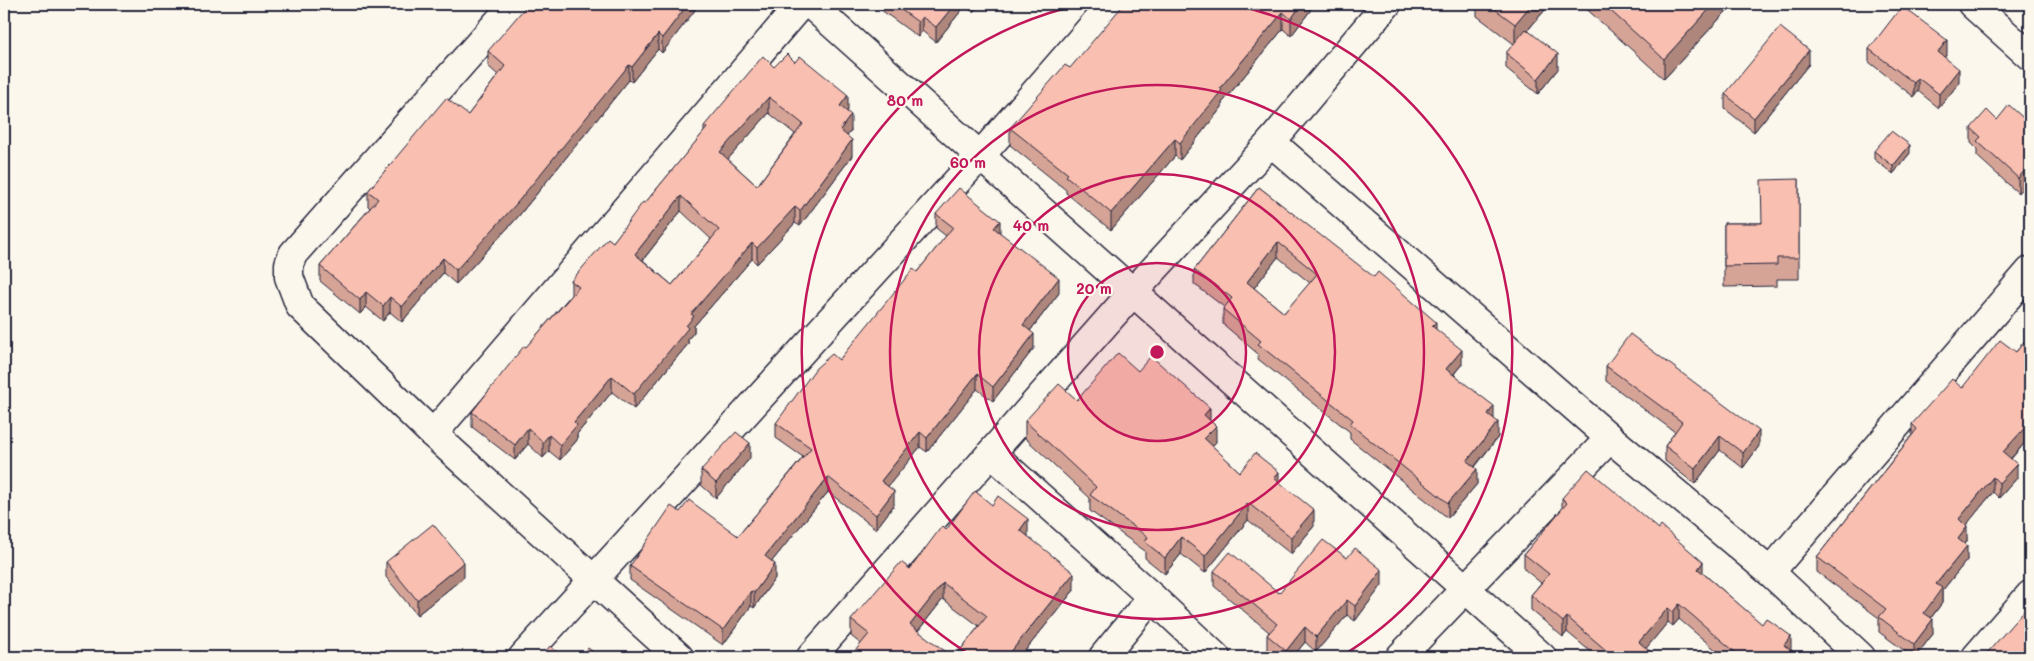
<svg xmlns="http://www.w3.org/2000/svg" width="2034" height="661" font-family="Mali,sans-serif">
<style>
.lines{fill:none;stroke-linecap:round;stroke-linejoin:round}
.minor-casing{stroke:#22223b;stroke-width:31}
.minor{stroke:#fbf7ec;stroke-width:28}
.wall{fill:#d6a497;stroke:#22223b;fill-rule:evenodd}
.shaded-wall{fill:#ae867b;stroke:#22223b}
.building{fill:#f9bfb0;stroke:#22223b;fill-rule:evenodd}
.ring{fill:none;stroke:#c2185b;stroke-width:2.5}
.centre{fill:#c2185b;stroke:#fbf7ec;stroke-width:2.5}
.ring-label{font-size:15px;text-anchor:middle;font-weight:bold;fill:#c2185b;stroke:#fbf7ec;stroke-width:4.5;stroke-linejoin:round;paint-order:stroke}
</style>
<rect width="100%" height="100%" fill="#fbf7ec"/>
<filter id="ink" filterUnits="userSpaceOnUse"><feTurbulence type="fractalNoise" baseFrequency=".02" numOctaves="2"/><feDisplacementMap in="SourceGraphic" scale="10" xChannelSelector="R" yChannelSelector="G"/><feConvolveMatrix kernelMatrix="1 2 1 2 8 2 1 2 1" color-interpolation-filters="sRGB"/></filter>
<g filter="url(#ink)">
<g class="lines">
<defs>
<g id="minor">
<polyline points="514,4 293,254 289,264 289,277 300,306 433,434 679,657"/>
<polyline points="810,4 1542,657"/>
<polyline points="1972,4 2030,56"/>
<polyline points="1271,142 1610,438 1770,572 1861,657"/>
<polyline points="433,434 801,4"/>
<polyline points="991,453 1152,597 1216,657"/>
<polyline points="1770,572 2030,271"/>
<polyline points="523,657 980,156 1112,4"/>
<polyline points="811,657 1134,291 1271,142 1387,4"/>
<polyline points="1103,657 1152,597"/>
<polyline points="1400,657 1610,438"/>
<polyline points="1976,657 2030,595"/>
</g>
</defs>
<!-- minor casing -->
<use href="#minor" class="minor-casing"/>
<!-- minor -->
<use href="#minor" class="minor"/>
</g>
<!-- wall -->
<g class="wall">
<polygon points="695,4 695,10 662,53 658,49 632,82 629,80 517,218 456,284 443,273 402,322 390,312 383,321 366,307 360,314 320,281 320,266 370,208 368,206 368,191 468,115 498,75 488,66 488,51"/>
<polygon points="848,4 859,4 855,9"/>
<polygon points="873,4 979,4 973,12 965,6 936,42 922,31 918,37"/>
<polygon points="1310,4 1310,11 1291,36 1283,29 1222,103 1222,107 1180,160 1175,156 1111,230 1066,193 1066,190 1010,145 1010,128 1070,68"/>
<polygon points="1477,4 1550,4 1528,30 1558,69 1538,94 1506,68 1506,53 1514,44 1477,16"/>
<polygon points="1581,4 1733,4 1664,79"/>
<polygon points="1869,49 1947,54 1944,58 1959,83 1939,108 1918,91 1914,97 1869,62"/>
<path d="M 795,62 L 848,110 L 847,112 L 851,131 L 847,136 L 852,156 L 800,226 L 795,223 L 757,264 L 752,259 L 694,326 L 694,332 L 688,339 L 688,344 L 634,409 L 612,392 L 577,434 L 577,440 L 560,460 L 549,451 L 543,458 L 528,444 L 515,460 L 472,427 L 472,412 L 571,296 L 571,281 L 613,242 L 645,203 L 704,132 L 704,126 L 774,67 ZM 769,113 L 795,134 L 757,186 L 728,159 ZM 681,211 L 711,239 L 672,285 L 643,260 Z"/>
<polygon points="1809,64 1754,132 1725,109 1725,94"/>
<polygon points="1997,120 2030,124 2018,193 1977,156 1977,149 1971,143 1971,128"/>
<polygon points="1874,151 1910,153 1893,174 1874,159"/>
<polygon points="1799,179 1799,279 1777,279 1777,286 1724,287 1724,223 1761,223"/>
<path d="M 1259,187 L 1436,329 L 1462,364 L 1454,374 L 1494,420 L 1498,437 L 1475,467 L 1477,484 L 1448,518 L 1350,439 L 1350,432 L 1258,359 L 1258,354 L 1223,324 L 1223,309 L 1224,307 L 1194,284 L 1194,270 ZM 1278,257 L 1310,283 L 1284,313 L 1254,288 Z"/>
<polygon points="936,214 1000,233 1059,293 1030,331 1034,348 993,401 977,389 927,452 920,447 888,486 894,505 876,529 828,492 772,561 775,578 754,608 751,606 723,645 630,580 630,566 680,512 738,536 803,457 776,438 776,423 839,360 917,272 946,236 936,228"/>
<polygon points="2030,334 2030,437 2011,459 2017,478 1999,498 1993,492 1966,525 1967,541 1965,544 1967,560 1942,591 1942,603 1931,618 1933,634 1915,657 1913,657 1879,632 1879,618 1817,572 1817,557 1912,435 1912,424 1962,388 2016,352"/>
<polygon points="1606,366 1759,446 1743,468 1720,450 1695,484 1665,461 1665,446 1675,432 1606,381"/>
<polygon points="1138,371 1210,421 1216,442 1212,446 1240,472 1279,482 1314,526 1291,554 1248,520 1205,573 1181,554 1165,574 1145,558 1145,551 1090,511 1090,498 1025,438 1025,421 1077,400"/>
<polygon points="750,458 716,498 701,485 701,470"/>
<polygon points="1562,498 1703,573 1799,657 1724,657 1679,619 1673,626 1668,622 1646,648 1656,657 1597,657 1567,632 1563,637 1531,610 1531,595 1541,583 1524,569 1524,554 1562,509"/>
<polygon points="946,530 1028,535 1028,536 1074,590 1020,657 955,657 979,626 943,599 918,631 861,644 851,636 851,620 910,569"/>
<polygon points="386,562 464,577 417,615 386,577"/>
<polygon points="1214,571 1279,593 1382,585 1355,621 1347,615 1316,652 1305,642 1293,657 1276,657 1267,650 1267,635 1269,632 1214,586"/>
</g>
<!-- shaded-wall -->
<g class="shaded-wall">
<polygon points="688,4 695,4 695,10 662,53 662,38"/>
<polygon points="855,4 859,4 855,9"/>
<polygon points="955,4 965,4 965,6 936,42 936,27"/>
<polygon points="973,4 979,4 973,12"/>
<polygon points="1302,4 1310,4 1310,11 1291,36 1291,19"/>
<polygon points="1532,4 1550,4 1515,45 1515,24"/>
<polygon points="1714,4 1733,4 1664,79 1664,59"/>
<polygon points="1283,12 1283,29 1222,103 1222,107 1180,160 1180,143 1220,88"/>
<polygon points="922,17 922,31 918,37 918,22"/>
<polygon points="658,34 658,49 632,82 632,67"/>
<polygon points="1947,40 1947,54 1938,66 1938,52"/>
<polygon points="1809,50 1809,64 1754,132 1754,118"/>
<polygon points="1558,54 1558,69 1538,94 1538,79"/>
<polygon points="629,65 629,80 517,218 456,284 456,270"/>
<polygon points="1959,69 1959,83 1939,108 1939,94"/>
<polygon points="1918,78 1918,91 1914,97 1914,83"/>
<polygon points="848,95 848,110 840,122 840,106"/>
<polygon points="769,97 769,113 720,168 720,152"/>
<polygon points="851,115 851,131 840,145 840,130"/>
<polygon points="1175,139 1175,156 1111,230 1111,213"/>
<polygon points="852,140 852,156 800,226 800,211"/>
<polygon points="1910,145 1910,153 1893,174 1893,166"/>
<polygon points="2030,165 2030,180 2018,193 2018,178"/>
<polygon points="681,196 681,211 635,270 635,254"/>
<polygon points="795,207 795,223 757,264 757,248"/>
<polygon points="1000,221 1000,236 994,228"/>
<polygon points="1278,242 1278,257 1247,297 1247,282"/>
<polygon points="752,243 752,259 694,326 694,332 688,339 688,344 634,409 634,394 686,326 691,314"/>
<polygon points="443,258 443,273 402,322 402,307"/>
<polygon points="1059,278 1059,293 1023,340 1023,325"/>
<polygon points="366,292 366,307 360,314 360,300"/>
<polygon points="390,297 390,312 383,321 383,306"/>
<polygon points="1436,322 1436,336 1432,326"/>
<polygon points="1034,334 1034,348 993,401 993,387"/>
<polygon points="1462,350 1462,364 1446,383 1446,369"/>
<polygon points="977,374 977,389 927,452 927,438"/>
<polygon points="612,376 612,392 577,434 577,440 560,460 560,445 574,422"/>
<polygon points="1494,406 1494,421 1488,414"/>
<polygon points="1210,408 1210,424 1204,415"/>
<polygon points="1498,422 1498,437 1467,476 1467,461"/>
<polygon points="2030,422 2030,437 2003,467 2003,452"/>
<polygon points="1216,426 1216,442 1204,455 1204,438"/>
<polygon points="528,428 528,444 515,460 515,445"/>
<polygon points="1759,431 1759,446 1743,468 1743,453"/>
<polygon points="920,432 920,447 881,495 881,481"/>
<polygon points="549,435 549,451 543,458 543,442"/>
<polygon points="1720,436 1720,450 1695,484 1695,469"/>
<polygon points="750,443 750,458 716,498 716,483"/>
<polygon points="2017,464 2017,478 1999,498 1999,483"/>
<polygon points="1477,469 1477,484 1448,518 1448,503"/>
<polygon points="1279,472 1279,488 1274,478"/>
<polygon points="828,477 828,492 765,570 765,556"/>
<polygon points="1993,477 1993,492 1959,534 1959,519"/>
<polygon points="894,491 894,505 876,529 876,515"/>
<polygon points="1248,503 1248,520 1205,573 1205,556"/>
<polygon points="1314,510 1314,526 1291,554 1291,537"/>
<polygon points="1028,519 1028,535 1020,546 1020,530"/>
<polygon points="1967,527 1967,541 1958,553 1958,539"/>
<polygon points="1181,537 1181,554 1165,574 1165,558"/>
<polygon points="1967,546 1967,560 1942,591 1942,603 1924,627 1924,613 1936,584"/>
<polygon points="464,562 464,577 417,615 417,600"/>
<polygon points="1703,562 1703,577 1698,569"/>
<polygon points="775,564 775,578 754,608 754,593"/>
<polygon points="1382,570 1382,585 1355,621 1355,606"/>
<polygon points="1074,573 1074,590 1020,657 1010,657 1010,653"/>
<polygon points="943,583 943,599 910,641 910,625"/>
<polygon points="751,591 751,606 723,645 723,630"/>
<polygon points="1347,600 1347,615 1316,652 1316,637"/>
<polygon points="1679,604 1679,619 1673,626 1673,612"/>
<polygon points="1668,608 1668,622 1639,657 1639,642"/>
<polygon points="1567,617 1567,632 1563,637 1563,622"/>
<polygon points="1933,619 1933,634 1915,657 1914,657 1914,644"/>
<polygon points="1305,627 1305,642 1293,657 1286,657 1286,651"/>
<polygon points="1791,636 1791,651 1784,645"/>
</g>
<!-- building -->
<g class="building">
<polygon points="528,4 688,4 662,38 658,34 632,67 629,65 517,203 456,270 443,258 402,307 390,297 383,306 366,292 360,300 320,266 378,199 368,191 446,98 468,115 505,66 488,51"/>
<polygon points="893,4 955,4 936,27 922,17 918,22"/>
<polygon points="1124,4 1302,4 1291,19 1283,12 1220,88 1222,90 1180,143 1175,139 1111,213 1066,176 1068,174 1010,128 1065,65 1070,68"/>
<polygon points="1488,4 1532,4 1515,24"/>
<polygon points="1603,4 1714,4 1664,59"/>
<polygon points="1902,6 1947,40 1938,52 1959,69 1939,94 1918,78 1914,83 1869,49"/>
<polygon points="1780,27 1809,50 1754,118 1725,94"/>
<polygon points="1526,29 1558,54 1538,79 1506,53"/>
<path d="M 787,54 L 795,62 L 800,56 L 848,95 L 840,106 L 851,115 L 840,130 L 852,140 L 800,211 L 795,207 L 757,248 L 752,243 L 691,314 L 694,316 L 686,326 L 688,328 L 634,394 L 612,376 L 574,422 L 577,425 L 560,445 L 549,435 L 543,442 L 528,428 L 515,445 L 472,412 L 524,346 L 526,347 L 579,287 L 571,281 L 608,238 L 613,242 L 643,202 L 645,203 L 707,128 L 704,126 L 763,56 L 774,67 ZM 769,97 L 803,124 L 757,186 L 720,152 ZM 681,196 L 719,230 L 672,285 L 635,254 Z"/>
<polygon points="2009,105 2030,124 2030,165 2018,178 1977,141 1981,137 1971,128 1987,110 1997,120"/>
<polygon points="1891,131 1910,145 1893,166 1874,151"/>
<polygon points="1799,179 1799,258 1777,258 1777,265 1724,266 1724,223 1762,223 1761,180"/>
<path d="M 1259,187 L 1374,277 L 1378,272 L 1436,322 L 1432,326 L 1462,350 L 1446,369 L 1494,406 L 1488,414 L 1498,422 L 1467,461 L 1477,469 L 1448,503 L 1350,424 L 1353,420 L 1258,344 L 1261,341 L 1223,309 L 1232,298 L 1194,270 ZM 1278,242 L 1317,274 L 1284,313 L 1247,282 Z"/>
<polygon points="959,188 1000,221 994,228 1059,278 1023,325 1034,334 993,387 977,374 927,438 920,432 881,481 894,491 876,515 828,477 765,556 775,564 754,593 751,591 723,630 630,566 671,506 680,512 689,500 738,536 811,448 776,423 816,368 832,354 839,360 913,269 917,272 953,227 936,214"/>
<polygon points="1630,334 1759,431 1743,453 1720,436 1695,469 1665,446 1682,422 1606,366"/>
<polygon points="2030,334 2030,422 2003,452 2017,464 1999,483 1993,477 1959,519 1967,527 1958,539 1967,546 1936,584 1942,588 1924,613 1933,619 1914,644 1879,617 1886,609 1817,557 1917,429 1912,424 1952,379 1962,388 2000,340 2016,352"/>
<polygon points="1118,353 1138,371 1151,356 1210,408 1204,415 1216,426 1204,438 1240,472 1255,453 1279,472 1274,478 1314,510 1291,537 1248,503 1205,556 1181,537 1165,558 1145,542 1148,537 1090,495 1096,487 1025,421 1059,384 1077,400"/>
<polygon points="736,432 750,443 716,483 701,470"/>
<polygon points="1588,469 1659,529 1661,526 1703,562 1698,569 1762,624 1766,618 1791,636 1784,645 1799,657 1741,657 1679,604 1673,612 1668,608 1639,642 1656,657 1614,657 1567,617 1563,622 1531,595 1549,574 1524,554 1567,503 1562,498"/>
<polygon points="975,491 992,505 998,496 1028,519 1020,530 1074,573 1010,653 1013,655 1011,657 955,657 987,616 943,583 910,625 953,657 850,657 869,634 851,620 901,562 910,569 942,526 946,530"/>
<polygon points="433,524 464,562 417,600 386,562"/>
<polygon points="1323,540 1347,558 1355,548 1382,570 1355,606 1347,600 1316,637 1305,627 1286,651 1267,635 1277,624 1214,571 1230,552 1279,593"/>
<polygon points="2028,606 2030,607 2030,657 1979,657 1988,652"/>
<polygon points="550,646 563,657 541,657"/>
<polygon points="588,648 600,657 581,657"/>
<polygon points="572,652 579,657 567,657"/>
</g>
</g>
<!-- distance rings -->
<circle cx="1157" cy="352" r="89" fill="#c2185b" fill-opacity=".12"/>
<g class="ring">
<circle cx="1157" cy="352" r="89"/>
<circle cx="1157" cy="352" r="178"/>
<circle cx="1157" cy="352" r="267"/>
<path d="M974 657A356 356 0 0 1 1083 4M1231 4A356 356 0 0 1 1340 657"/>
</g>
<circle cx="1157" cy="352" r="8" class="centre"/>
<g class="ring-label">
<text x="905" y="106">80 m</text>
<text x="968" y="168">60 m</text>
<text x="1031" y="231">40 m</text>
<text x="1094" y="294">20 m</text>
</g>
<!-- margin -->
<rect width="2034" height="661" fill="none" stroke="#fbf7ec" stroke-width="20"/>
<rect x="10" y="10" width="2014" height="641" fill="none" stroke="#22223b" stroke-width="2" filter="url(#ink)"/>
</svg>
